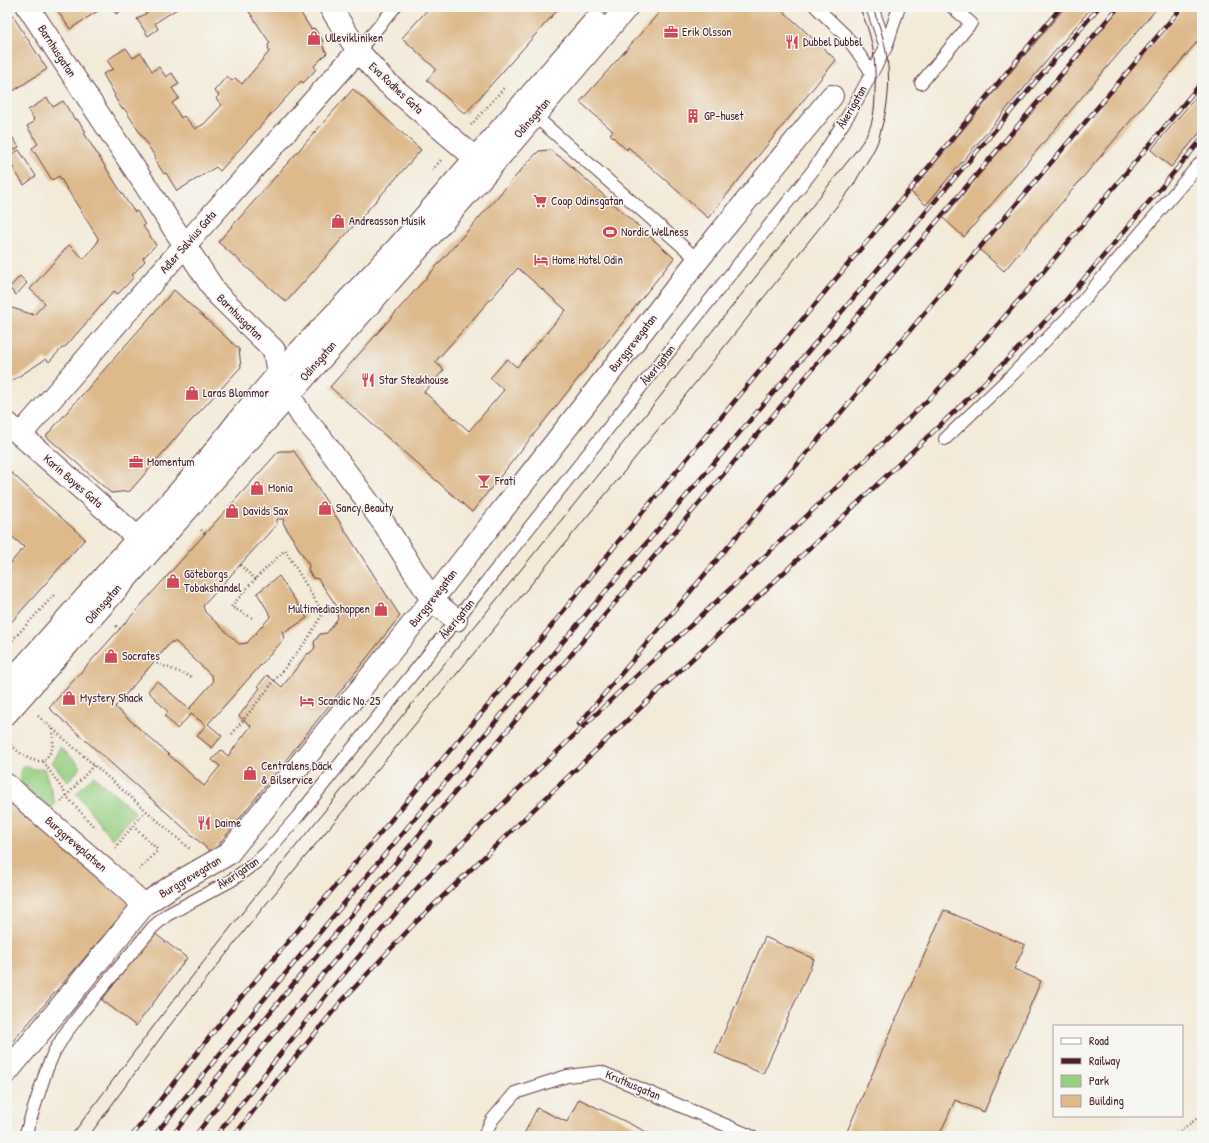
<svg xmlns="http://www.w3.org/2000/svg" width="1209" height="1143" font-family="'Patrick Hand',sans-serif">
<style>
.green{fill:#97cf82;stroke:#707756}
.building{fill:#ddb98c;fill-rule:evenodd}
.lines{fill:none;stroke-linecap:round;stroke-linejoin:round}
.lane-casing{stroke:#633d45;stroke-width:14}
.street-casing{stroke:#633d45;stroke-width:24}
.secondary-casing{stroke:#633d45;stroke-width:24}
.path{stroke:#633d45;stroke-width:2.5;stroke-dasharray:1 3;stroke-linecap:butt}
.lane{stroke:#fff;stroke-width:12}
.street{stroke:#fff;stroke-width:22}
.secondary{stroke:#fff;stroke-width:22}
.tram{stroke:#4a1f2b;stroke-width:1}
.rail-casing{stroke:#4a1f2b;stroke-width:4.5}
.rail{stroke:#f6f6f2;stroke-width:3;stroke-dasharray:9;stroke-linecap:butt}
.labels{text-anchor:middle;stroke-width:3;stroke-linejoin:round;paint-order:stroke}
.poi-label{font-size:12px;fill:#4a1f2b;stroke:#f6f6f2;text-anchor:start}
.street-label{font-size:12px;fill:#4a1f2b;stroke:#f6f6f2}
</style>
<rect width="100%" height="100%" fill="#f6f6f2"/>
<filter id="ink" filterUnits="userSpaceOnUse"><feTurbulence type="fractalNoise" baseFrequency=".025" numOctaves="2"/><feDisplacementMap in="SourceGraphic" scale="8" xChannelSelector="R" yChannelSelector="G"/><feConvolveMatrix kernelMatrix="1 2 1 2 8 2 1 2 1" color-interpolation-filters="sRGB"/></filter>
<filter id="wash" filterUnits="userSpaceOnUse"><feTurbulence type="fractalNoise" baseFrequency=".012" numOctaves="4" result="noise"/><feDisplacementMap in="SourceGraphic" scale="16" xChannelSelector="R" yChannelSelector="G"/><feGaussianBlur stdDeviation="0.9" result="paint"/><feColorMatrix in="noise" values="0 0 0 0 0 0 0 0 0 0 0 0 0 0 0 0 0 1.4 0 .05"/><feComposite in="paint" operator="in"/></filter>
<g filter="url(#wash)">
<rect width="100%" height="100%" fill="#f3ead8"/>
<!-- green -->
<g class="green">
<polygon points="60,747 80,765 80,768 68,782 52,762 59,752"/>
<path d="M 25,765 C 31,769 37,771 44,768 L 55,803 L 52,807 L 49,807 C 38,798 7,779 25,765 Z"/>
<polygon points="93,776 135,812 112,839 76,793"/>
</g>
<g id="blocks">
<!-- building -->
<g class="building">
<polygon points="7,7 47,69 10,93 7,89"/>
<polygon points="55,7 104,7 70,29"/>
<polygon points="112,7 127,7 116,14"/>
<polygon points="156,7 180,7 155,23 158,29 148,36 137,19"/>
<polygon points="246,7 297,7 311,29 314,28 323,41 321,43 327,53 314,66 316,69 312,74 303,83 301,81 220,171 216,167 177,191 166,173 164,174 155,160 156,158 124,108 122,109 114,96 115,95 103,74 113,69 107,60 126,48 133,58 141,53 152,71 159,67 166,77 172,73 179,84 172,88 179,98 172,103 181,118 184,116 195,129 204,124 222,105 216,99 219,95 214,91 227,76 232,81 235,78 242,84 269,52 268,45 270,43"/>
<polygon points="430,7 560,7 465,114 427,80 436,69 402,38"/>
<polygon points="664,7 779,7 836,60 708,218 628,147 627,150 619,143 610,134 613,131 580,102"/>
<polygon points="1065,7 1092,7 926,205 911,192"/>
<polygon points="1121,7 1158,7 964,237 943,218"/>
<polygon points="1184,7 1202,7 1202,36 1004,271 980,250"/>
<polygon points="353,89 421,150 286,302 218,242"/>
<polygon points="1202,90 1202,130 1171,167 1151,150"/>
<polygon points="47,98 53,107 63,101 75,120 77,119 86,132 84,133 128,203 135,212 137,211 145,225 143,226 156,245 143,258 145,261 132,275 134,277 118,294 114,291 66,346 62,348 49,362 46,359 7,384 7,304 9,307 34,315 45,303 30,289 69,245 84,259 97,243 98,238 59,176 52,180 32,148 38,144 27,126 34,122 33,120 34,119 28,110"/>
<polygon points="11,135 19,147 7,154 7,137"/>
<polygon points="19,150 36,176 24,185 7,158 7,157"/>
<path d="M 550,150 L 563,159 L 674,258 L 472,512 L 330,387 L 530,160 L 539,151 ZM 518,268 L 566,310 L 517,367 L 507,359 L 490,378 L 504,390 L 469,431 L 424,392 L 444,370 L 435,362 Z"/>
<polygon points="20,276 27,283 16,295 9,288"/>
<polygon points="174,290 239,349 241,367 180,433 130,491 111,493 46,436"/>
<path d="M 279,451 L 294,451 L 400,616 L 212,853 L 49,708 ZM 277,519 L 284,519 L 283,523 L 309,565 L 308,570 L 313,578 L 318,579 L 338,608 L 337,613 L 338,618 L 327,633 L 320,634 L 314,642 L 315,648 L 309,654 L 308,653 L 282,687 L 267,675 L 258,686 L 260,688 L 239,716 L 251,726 L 228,756 L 221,750 L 212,760 L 220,766 L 204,786 L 115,707 L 171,642 L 176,642 L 212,676 L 213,682 L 189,709 L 157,681 L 148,691 L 168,712 L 165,716 L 177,729 L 191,714 L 206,725 L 197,736 L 212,748 L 222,736 L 208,724 L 284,639 L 282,630 L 284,633 L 307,618 L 279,576 L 257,593 L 271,616 L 247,643 L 239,644 L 205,612 L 203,606 L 277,524 Z"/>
<polygon points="7,469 85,539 7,627 7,567 24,547 9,534 10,533 9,532 7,534"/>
<polygon points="7,796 132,903 7,1048"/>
<polygon points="944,910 1025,945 1014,969 1041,981 984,1112 955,1100 939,1136 845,1136"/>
<polygon points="154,933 187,958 136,1026 102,1000"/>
<polygon points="765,937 814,959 763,1074 715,1053"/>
<polygon points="579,1099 655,1136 523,1136 537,1108 567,1122"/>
</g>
</g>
</g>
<g filter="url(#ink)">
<use href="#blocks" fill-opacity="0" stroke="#633d45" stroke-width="1"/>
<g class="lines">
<defs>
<g id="lane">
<polyline points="816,7 846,36 868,67 871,73"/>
<polyline points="872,7 886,47"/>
<polyline points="358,51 395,7"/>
<polyline points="921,83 971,23 952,7"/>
<polyline points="535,116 698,260"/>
<polyline points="945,439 1013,374 1074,311 1202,161"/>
<polyline points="25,1136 46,1071 54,1052 65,1034 81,1013 153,927 167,915 232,880 255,863 266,853 298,816 456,620 814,169 851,111 886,47 899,7"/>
<polyline points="484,1136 492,1120 515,1093 567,1076 601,1072 751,1136"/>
</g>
<g id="street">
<polyline points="28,7 217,294 274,350 278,374 289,395 302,416 321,438 385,525 432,600 456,620"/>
<polyline points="330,7 358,51 384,80 475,158"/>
<polyline points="7,423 139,539"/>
<polyline points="21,434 185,245 358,51"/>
<polyline points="7,785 110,874 144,905"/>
<polyline points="7,1072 144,905 172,886 228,854 432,600 698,260 832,96"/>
</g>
<g id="secondary">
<polyline points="7,686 210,457 242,416 278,374 399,246 595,21"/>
<polyline points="7,713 484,175 627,7"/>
</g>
</defs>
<!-- lane casing -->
<use href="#lane" class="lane-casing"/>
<!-- street casing -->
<use href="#street" class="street-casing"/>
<!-- secondary casing -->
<use href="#secondary" class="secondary-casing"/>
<!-- path -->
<g class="path">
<polyline points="471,125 504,88"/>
<polyline points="432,170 442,159"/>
<polyline points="201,530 205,534"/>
<polyline points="240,565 255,579 231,607 253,618"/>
<polyline points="116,626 120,629"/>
<polyline points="7,646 54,595"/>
<polyline points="153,662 192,677"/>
<polyline points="38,716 191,850"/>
<path d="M 53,729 C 53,743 55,750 43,761 L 69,799 L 95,828"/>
<polyline points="232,734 307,640 323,613 285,550 255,579"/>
<path d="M 11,745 C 21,754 29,762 43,761"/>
<polyline points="61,802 94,765"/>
<polyline points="133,826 157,849 156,852 139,870"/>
<polyline points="117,848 116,847 145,811"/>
<polyline points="1173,1136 1202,1115"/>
</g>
<!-- lane -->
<use href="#lane" class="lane"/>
<!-- street -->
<use href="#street" class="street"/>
<!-- secondary -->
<use href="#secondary" class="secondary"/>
<!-- tram -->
<g class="tram">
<path d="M 71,1136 L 165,1011 L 253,899 L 576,502 L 852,156 C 858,148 865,139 869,130 C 874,118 875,104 875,91 C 876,59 873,36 859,7"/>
<path d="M 89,1136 L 167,1029 L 262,909 L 619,478 L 853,186 C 860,172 869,160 876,146 C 879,140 880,132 882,126 C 894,85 889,45 872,7"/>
</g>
<defs>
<g id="rail">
<polyline points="579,724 1182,7"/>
<polyline points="132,1136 233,1007 496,696 618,542 1061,7"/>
<polyline points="154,1136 260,1004 502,714 1099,7"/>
<polyline points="172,1136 216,1079 294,983 1118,7"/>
<polyline points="195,1136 264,1045 401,881 430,842"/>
<polyline points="216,1136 332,988 425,879 617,694 744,576 935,393 999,323 1038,278 1202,82"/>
<polyline points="234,1136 281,1075 340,1003 417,921 617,730 972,395 1067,299 1202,139"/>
</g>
</defs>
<!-- rail casing -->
<use href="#rail" class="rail-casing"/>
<!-- rail -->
<use href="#rail" class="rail"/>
</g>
</g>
<!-- icons -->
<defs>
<symbol id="office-bare" viewBox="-9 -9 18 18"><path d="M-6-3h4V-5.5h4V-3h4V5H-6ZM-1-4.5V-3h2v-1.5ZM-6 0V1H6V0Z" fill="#d1495b" stroke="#f6f6f2" stroke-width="2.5" paint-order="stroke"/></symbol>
<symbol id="shop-bare" viewBox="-9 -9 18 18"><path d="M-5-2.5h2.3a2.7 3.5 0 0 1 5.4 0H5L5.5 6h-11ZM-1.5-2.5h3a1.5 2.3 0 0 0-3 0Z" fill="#d1495b" stroke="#f6f6f2" stroke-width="2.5" paint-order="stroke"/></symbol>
<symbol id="restaurant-bare" viewBox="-9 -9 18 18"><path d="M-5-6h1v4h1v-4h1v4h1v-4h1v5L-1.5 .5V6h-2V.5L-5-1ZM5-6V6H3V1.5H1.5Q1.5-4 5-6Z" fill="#d1495b" stroke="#f6f6f2" stroke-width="2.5" paint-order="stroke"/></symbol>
<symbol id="building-bare" viewBox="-9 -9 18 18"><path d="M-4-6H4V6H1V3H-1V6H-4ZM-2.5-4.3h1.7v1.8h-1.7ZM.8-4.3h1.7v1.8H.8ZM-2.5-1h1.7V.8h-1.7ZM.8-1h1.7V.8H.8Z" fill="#d1495b" stroke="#f6f6f2" stroke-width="2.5" paint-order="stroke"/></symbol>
<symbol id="supermarket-bare" viewBox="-9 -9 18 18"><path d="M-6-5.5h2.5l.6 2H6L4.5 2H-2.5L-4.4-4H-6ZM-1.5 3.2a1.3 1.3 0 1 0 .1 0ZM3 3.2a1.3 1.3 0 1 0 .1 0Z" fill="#d1495b" stroke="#f6f6f2" stroke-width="2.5" paint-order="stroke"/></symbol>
<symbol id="stadium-bare" viewBox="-9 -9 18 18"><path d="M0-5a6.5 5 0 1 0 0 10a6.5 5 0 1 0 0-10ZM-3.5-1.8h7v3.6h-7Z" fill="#d1495b" stroke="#f6f6f2" stroke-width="2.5" paint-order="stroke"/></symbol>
<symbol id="hotel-bare" viewBox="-9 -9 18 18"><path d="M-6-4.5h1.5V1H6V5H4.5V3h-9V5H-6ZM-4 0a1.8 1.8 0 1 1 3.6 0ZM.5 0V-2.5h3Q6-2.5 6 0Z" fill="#d1495b" stroke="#f6f6f2" stroke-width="2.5" paint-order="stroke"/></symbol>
<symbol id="bar-bare" viewBox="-9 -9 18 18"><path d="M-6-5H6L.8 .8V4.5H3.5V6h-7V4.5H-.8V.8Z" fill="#d1495b" stroke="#f6f6f2" stroke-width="2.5" paint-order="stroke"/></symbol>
</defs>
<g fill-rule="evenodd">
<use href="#office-bare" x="661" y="22" width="20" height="20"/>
<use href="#shop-bare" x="304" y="28" width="20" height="20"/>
<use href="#restaurant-bare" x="782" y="32" width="20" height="20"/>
<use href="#building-bare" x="683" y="106" width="20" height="20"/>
<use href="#supermarket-bare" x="530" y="191" width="20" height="20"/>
<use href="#shop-bare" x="328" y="211" width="20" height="20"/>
<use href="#stadium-bare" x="600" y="222" width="20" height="20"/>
<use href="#hotel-bare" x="531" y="250" width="20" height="20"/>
<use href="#restaurant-bare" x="358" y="370" width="20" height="20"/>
<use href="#shop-bare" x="182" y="383" width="20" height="20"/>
<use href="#office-bare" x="126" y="452" width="20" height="20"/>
<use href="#bar-bare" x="474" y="471" width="20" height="20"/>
<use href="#shop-bare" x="247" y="478" width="20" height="20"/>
<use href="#shop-bare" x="315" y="498" width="20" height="20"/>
<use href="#shop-bare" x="222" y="501" width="20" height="20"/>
<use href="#shop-bare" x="163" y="571" width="20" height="20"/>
<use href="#shop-bare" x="371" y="599" width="20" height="20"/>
<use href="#shop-bare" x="101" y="646" width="20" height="20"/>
<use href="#shop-bare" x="59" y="688" width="20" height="20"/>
<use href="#hotel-bare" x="297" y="691" width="20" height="20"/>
<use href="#shop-bare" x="240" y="763" width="20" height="20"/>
<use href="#restaurant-bare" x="194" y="813" width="20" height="20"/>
</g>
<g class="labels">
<!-- poi labels -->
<g class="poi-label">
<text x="682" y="36">Erik Olsson</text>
<text x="325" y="42">Ullevikliniken</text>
<text x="803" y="46">Dubbel Dubbel</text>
<text x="704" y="120">GP-huset</text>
<text x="551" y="205">Coop Odinsgatan</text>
<text x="349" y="225">Andreasson Musik</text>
<text x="621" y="236">Nordic Wellness</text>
<text x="552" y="264">Home Hotel Odin</text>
<text x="379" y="384">Star Steakhouse</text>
<text x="203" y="397">Laras Blommor</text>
<text x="147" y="466">Momentum</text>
<text x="495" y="485">Frati</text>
<text x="268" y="492">Monia</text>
<text x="336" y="512">Sancy Beauty</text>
<text x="243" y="515">Davids Sax</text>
<text x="184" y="578">Göteborgs<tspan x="184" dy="14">Tobakshandel</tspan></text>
<text x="370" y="613" text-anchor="end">Multimediashoppen</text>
<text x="122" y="660">Socrates</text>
<text x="80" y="702">Mystery Shack</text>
<text x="318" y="705">Scandic No. 25</text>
<text x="261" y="770">Centralens Däck<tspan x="261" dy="14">&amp; Bilservice</tspan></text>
<text x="215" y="827">Daime</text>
</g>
<!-- street labels -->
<g class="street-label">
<text transform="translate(57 51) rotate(57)" y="4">Barnhusgatan</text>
<text transform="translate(396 88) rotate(43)" y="4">Eva Rodhes Gata</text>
<text transform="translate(852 107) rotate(-60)" y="4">Åkerigatan</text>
<text transform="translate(532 118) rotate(-49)" y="4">Odinsgatan</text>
<text transform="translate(188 242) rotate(-49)" y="4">Adler Salvius Gata</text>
<text transform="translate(240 317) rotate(45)" y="4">Barnhusgatan</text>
<text transform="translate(633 343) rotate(-52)" y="4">Burggrevegatan</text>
<text transform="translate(318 361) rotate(-49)" y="4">Odinsgatan</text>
<text transform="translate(658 365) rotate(-52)" y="4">Åkerigatan</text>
<text transform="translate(73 481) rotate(41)" y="4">Karin Boyes Gata</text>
<text transform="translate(433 598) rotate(-52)" y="4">Burggrevegatan</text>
<text transform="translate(103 604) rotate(-49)" y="4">Odinsgatan</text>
<text transform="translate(457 619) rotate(-51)" y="4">Åkerigatan</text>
<text transform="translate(76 844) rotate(41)" y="4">Burggreveplatsen</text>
<text transform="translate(238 873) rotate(-34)" y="4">Åkerigatan</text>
<text transform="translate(190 877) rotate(-31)" y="4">Burggrevegatan</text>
<text transform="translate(633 1085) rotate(23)" y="4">Kruthusgatan</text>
</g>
</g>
<!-- margin -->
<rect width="1209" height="1143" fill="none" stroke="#f6f6f2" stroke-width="24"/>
<!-- legend -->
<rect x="1053" y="1025" width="130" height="92" fill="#f6f6f2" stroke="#b1a0a2"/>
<rect x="1061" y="1038" width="20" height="6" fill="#ffffff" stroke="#b1a0a2"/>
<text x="1089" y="1045" font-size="12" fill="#4a1f2b">Road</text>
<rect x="1061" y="1058" width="20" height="6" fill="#4a1f2b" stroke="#b1a0a2"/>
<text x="1089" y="1065" font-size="12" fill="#4a1f2b">Railway</text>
<rect x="1061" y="1075" width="20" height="12" fill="#97cf82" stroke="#b1a0a2"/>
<text x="1089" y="1085" font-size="12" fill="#4a1f2b">Park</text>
<rect x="1061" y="1095" width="20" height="12" fill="#ddb98c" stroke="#b1a0a2"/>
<text x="1089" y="1105" font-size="12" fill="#4a1f2b">Building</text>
</svg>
